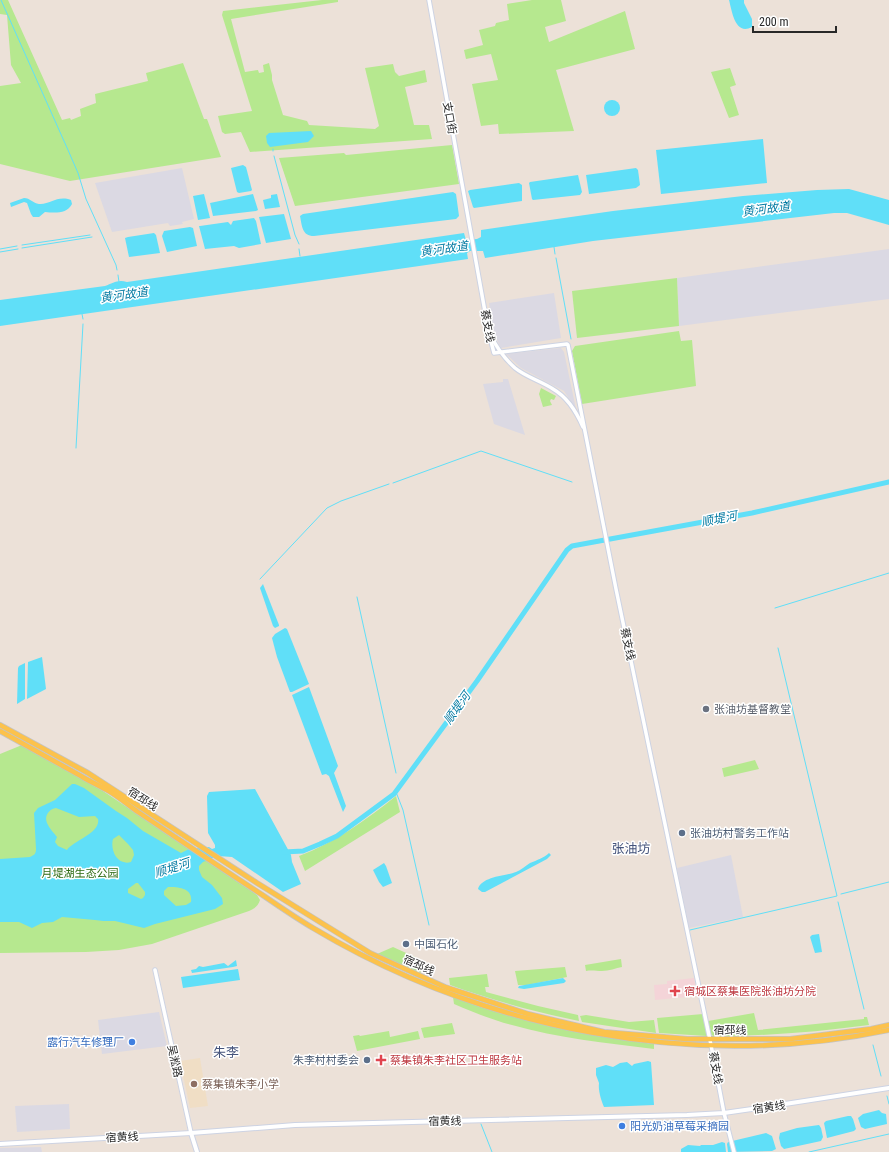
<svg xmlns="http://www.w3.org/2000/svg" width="889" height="1152" font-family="'Roboto Condensed','Noto Sans SC',sans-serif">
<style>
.industrial{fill:#dbd9e3}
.education{fill:#f0dec5}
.medical{fill:#f4d4d8}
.green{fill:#b6e88f}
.water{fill:#60dff8;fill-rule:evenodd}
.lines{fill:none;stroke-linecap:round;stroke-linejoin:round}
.stream{stroke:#60dff8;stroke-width:1}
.river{stroke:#60dff8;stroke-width:5}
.tertiary-casing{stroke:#cdd3e3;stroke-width:5.5}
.secondary-casing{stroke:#cdd3e3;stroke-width:6}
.primary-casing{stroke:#c3c3c3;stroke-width:6}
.tertiary{stroke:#fff;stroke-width:3.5}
.secondary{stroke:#fff;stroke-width:4}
.primary{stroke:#fcc24c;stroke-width:4.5}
.worship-dot{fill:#6b7280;stroke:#fff;stroke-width:1.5}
.service-dot{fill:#5c6f8a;stroke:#fff;stroke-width:1.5}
.health-dot{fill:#e0444e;stroke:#fff;stroke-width:1.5}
.shop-dot{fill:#3f7fe0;stroke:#fff;stroke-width:1.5}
.education-dot{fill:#8d6e63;stroke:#fff;stroke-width:1.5}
.labels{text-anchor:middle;stroke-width:3;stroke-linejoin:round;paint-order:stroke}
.street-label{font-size:11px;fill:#282828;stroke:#fff}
.worship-label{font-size:11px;fill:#5b616d;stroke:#fff;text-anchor:start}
.service-label{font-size:11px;fill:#4e5e75;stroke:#fff;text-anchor:start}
.park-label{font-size:11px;fill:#2d6a13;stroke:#fff}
.health-label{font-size:11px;fill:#be3a42;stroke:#fff;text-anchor:start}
.shop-label{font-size:11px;fill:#366cbe;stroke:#fff;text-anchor:end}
.education-label{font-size:11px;fill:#785e54;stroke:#fff;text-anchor:start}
.water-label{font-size:12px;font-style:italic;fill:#027aa2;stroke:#fff}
.quarter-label{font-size:13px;fill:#45547c;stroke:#fff}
</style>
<rect width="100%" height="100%" fill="#ece1d8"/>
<!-- industrial -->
<g class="industrial">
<polygon points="182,168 194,219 182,222 183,224 170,226 168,223 112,232 95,183"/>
<polygon points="889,249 889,299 679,326 677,278"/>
<polygon points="554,293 561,338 501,348 494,334 489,303"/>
<polygon points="561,348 564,352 576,409 564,391 521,368 506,354"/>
<polygon points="503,379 508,379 525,435 494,424 483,384 503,382"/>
<polygon points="731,855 743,917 689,928 677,868"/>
<polygon points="159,1012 167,1046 102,1054 98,1020"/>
<polygon points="69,1104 70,1129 17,1132 15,1106"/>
<polygon points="41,1147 42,1152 0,1152 0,1148"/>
</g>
<!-- education -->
<polygon class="education" points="200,1058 208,1106 190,1108 180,1061"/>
<!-- medical -->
<polygon class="medical" points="694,978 697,996 655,1000 654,985 667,984 667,981"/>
<!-- green -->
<g class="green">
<polygon points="0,0 8,0 62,120 70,118 71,120 81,116 80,109 96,103 95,94 148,81 146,73 183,63 204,119 207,119 221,157 70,181 0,164 0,86 21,83 11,65 7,15 0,14"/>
<polygon points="322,0 338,0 338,2 231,19 245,72 258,70 259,73 264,72 263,65 269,63 272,75 272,80 283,115 307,121 309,125 375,129 379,126 365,68 393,64 395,72 399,76 425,70 427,82 405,87 414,125 429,125 432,139 250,152 241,132 225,134 222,132 218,116 252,111 222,15 223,11"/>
<polygon points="532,0 561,0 566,21 545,27 549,42 625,11 635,49 556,70 574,131 499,134 498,124 481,126 472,84 498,80 491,54 466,59 464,50 483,45 479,30 495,26 496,23 509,20 507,4"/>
<polygon points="730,68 736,85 730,87 739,115 729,118 711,72"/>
<polygon points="452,145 459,184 295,206 279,158 344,153 346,155"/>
<polygon points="677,278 679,326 577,338 572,291"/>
<polygon points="679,331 681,341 692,340 696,386 582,404 572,351 575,346"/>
<polygon points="541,388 556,396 554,400 551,399 550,401 552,405 543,407 539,394"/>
<path d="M 22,745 L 103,791 L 257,895 L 260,900 C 258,906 255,908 249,911 L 152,944 L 119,950 L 86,952 L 0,953 L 0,754 Z"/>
<polygon points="755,760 759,769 724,777 722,768 723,768"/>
<path d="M 396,796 L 400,812 L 305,871 L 299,856 C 336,842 366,820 396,796 Z"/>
<polygon points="393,947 415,957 421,973 377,954"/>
<path d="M 621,959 L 622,967 C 616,968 609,971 602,971 C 596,971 592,970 586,971 L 585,965 Z"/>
<polygon points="565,967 567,977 527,985 518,985 515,971"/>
<path d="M 487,974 L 489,987 L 485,987 L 486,992 L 538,1006 L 578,1015 L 579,1021 C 535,1012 492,1000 450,985 L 449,978 Z"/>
<path d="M 453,997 C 518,1022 585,1035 654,1044 L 654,1049 C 606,1043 558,1038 512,1025 C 492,1020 473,1012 454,1004 Z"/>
<path d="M 754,1013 L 758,1030 L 864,1019 L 864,1017 L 867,1017 L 869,1025 C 817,1032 766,1036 714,1036 L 711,1035 L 708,1021 Z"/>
<polygon points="703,1014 707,1036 659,1033 657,1018"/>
<polygon points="586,1015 629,1022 654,1020 656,1033 582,1022 580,1016"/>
<polygon points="452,1023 455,1034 424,1038 421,1028"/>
<polygon points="389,1031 390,1037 418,1031 420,1039 357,1051 353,1036 359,1035 360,1036"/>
</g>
<!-- water -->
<g class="water">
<path d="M 729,0 L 744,0 L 744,3 L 752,19 L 752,27 C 735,36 732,11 729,0 Z"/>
<circle cx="612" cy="108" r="8"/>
<polygon points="311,131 314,136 308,142 270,147 267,143 266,136 269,133"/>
<polygon points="763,139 767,183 661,194 656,150"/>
<polygon points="243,165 246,167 252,190 251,191 239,193 237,192 231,168"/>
<polygon points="636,168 638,170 640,185 636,188 589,194 586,175"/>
<polygon points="578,175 582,192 580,195 533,200 532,199 529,183 530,182"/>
<polygon points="519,183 522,185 522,201 474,208 473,207 468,191 470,190"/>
<path d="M 849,189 L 889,200 L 889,225 L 847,213 L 834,213 L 593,241 L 485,258 L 483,251 L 470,251 L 467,253 L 468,259 L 0,326 L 0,300 L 105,286 C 113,283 118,279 127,282 L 464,233 L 466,240 L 477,239 L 481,237 L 481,230 L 613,211 L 743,196 L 817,190 Z"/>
<path d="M 453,192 L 456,194 L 459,216 L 456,219 L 314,236 C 302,236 302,226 300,216 L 303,214 Z"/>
<polygon points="204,194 210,218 198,220 193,196"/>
<polygon points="253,194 258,210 256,211 213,216 210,203"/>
<polygon points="277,194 280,207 265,209 263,200 271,198 271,195"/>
<path d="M 24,198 C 30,198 33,203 39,204 C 50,205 57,195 71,200 L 72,204 C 67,214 55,213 45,212 L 39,217 L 33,217 L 31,214 L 27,203 L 24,202 L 11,207 L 10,203 Z"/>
<polygon points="284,214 291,239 266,243 259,217"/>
<polygon points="254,218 256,221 261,244 239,248 234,246 205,249 199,226 200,226 228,222 231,225 233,221"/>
<polygon points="190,227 193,228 197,246 167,252 162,236 164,231"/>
<polygon points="154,233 156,235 160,253 129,257 125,238 128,237"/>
<polygon points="263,584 279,625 279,626 275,628 273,626 260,588"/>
<polygon points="285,628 287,629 309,684 292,692 290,692 277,657 272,638 275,634"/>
<polygon points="42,657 46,689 27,699 28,662"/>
<polygon points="25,663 25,699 17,704 18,668 19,666"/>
<polygon points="309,687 338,766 334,773 346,806 343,812 329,776 326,774 322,775 292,695"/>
<path d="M 72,784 L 75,784 L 84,788 L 116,811 L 127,818 L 143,831 L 181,853 L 189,849 L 209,847 L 212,849 L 215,848 L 215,845 L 208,833 L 207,796 L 209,792 L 255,789 L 291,855 L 292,862 L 301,884 L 283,892 L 232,857 L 218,856 L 203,862 L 199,866 L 199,870 L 202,877 L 212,885 L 222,898 L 223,904 L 215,909 L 155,924 L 144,928 L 115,921 L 103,921 L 95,920 L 62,917 L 53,922 L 42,923 L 32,928 L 19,922 L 0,922 L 0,859 L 30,857 C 34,855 36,854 36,849 L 34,813 L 38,808 L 55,800 ZM 56,808 L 79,817 L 95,816 L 98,819 C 101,833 73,841 67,850 L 58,846 L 55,842 L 57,837 C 54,833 49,828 47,823 C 44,816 49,809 56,808 ZM 119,835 L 128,844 L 133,850 L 134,855 L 131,862 C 117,866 110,850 113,839 ZM 136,883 L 138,883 L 145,892 L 145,895 L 143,898 L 141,899 L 128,893 L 128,889 ZM 168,887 C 179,887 193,888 191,902 L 186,905 L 176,906 L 164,895 L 164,891 Z"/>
<path d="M 549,853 L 551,855 L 547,859 L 485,892 L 482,892 L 478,889 C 482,876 506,876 516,872 C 521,870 525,866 530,863 C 537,860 544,858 549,853 Z"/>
<polygon points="384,863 386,866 392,883 383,887 379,882 373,870"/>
<polygon points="819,934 822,952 815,953 810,937 812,935"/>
<polygon points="236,960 237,966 233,967 192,973 191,970 196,969 199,966 203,967 224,963 228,966"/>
<polygon points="238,969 240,980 183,988 181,977"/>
<polygon points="563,978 566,981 564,983 524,989 518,988 519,986"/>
<path d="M 648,1061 L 651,1062 L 654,1105 L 604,1107 C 601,1100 598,1090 599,1083 L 596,1075 L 596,1068 L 606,1065 L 613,1067 L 620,1063 L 627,1062 L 632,1066 L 634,1064 Z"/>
<polygon points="879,1110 882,1113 886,1114 887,1124 865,1129 861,1127 858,1118 863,1114"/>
<polygon points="848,1116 851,1116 853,1119 856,1129 854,1131 827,1138 824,1123 826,1121"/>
<polygon points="819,1125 821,1128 823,1137 821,1141 784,1149 781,1146 779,1138 780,1133 797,1128"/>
<polygon points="766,1133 772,1136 776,1149 772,1151 728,1152 727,1144 728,1142"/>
<polygon points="722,1142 725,1143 726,1152 681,1152 681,1149 688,1145 700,1146 701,1145 713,1145"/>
</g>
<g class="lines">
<!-- stream -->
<g class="stream">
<polyline points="1,0 68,150 78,173 86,199 116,265 117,270"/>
<polyline points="273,149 273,151"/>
<polyline points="274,156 295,235 299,244"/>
<polyline points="22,245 90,235"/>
<polyline points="554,247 555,254"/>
<polyline points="22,248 92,237"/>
<polyline points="0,249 17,246"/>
<polyline points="299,249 300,256"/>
<polyline points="0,252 18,249"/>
<polyline points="556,258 571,339"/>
<polyline points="118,275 119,282"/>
<polyline points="82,314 83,319"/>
<polyline points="76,448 83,324"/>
<polyline points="393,483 481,451 572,482"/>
<polyline points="260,579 327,508 341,501 389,484"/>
<polyline points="357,597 396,773"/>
<polyline points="775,608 889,573"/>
<polyline points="396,792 403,810 429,925"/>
<polyline points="841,894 889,882"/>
<polyline points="838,902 864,1009"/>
<polyline points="690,930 837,896 778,648"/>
<polyline points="873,1045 881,1076"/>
<polyline points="887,1096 889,1104"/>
<polyline points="481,1124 492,1152"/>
<polyline points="809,1152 889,1134"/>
</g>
<!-- river -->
<polyline class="river" points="284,852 303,851 320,844 337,836 394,794 477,681 567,550 572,546 752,513 889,482"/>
<defs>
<g id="tertiary">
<polyline points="429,0 489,334 494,353 567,344 568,345 616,589 711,1045 724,1113 734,1152"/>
<path d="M 491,336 C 497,348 505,359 515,368 C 526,377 541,381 553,389 C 567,397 577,413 583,427"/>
<polyline points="155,970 191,1133"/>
</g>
<g id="secondary">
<polyline points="191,1133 197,1152"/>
<polyline points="0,1144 191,1133 295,1125 687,1115 724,1113 772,1106 889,1088"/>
</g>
<g id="primary">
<polyline points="0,725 88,773 257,883 370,953 445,987 528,1014 604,1032 687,1039 790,1039 871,1029 889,1025"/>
<path d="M 0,731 C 27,746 54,761 81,776 C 89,781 98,785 107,790 C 118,796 128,805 138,812 C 180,840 222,869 264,896 C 280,907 296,918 313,928 C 484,1030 693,1071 889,1030"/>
</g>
</defs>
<!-- tertiary casing -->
<use href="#tertiary" class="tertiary-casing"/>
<!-- secondary casing -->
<use href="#secondary" class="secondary-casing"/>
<!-- primary casing -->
<use href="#primary" class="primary-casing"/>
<!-- tertiary -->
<use href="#tertiary" class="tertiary"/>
<!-- secondary -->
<use href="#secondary" class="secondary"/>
<!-- primary -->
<use href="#primary" class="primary"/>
</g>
<!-- markers -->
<circle class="worship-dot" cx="706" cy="709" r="4"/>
<g class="service-dot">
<circle cx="682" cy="833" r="4"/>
<circle cx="406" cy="944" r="4"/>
<circle cx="367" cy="1060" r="4"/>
</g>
<g class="health-dot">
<path d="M673 985h4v4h4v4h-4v4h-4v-4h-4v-4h4z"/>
<path d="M379 1054h4v4h4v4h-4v4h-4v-4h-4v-4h4z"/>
</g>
<g class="shop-dot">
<circle cx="132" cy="1042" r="4"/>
<circle cx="622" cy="1126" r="4"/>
</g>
<circle class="education-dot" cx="194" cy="1084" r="4"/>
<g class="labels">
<!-- street labels -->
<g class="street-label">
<text transform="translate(450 118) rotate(80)" y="4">支口街</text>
<text transform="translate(488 326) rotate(79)" y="4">蔡支线</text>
<text transform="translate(628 644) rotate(78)" y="4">蔡支线</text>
<text transform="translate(143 799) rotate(33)" y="4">宿邳线</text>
<text transform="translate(419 965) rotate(25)" y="4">宿邳线</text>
<text x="730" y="1034">宿邳线</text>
<text transform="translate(175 1061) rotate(77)" y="4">吴淞路</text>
<text transform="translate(716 1068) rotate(80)" y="4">蔡支线</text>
<text transform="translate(769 1107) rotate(-8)" y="4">宿黄线</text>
<text transform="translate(445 1121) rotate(-1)" y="4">宿黄线</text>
<text transform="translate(122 1137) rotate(-3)" y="4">宿黄线</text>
</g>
<!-- worship labels -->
<g class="worship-label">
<text x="714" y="713">张油坊基督教堂</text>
</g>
<!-- service labels -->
<g class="service-label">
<text x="690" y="837">张油坊村警务工作站</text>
<text x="414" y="948">中国石化</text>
<text x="359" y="1064" text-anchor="end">朱李村村委会</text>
</g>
<!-- park labels -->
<g class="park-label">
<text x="80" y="877">月堤湖生态公园</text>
</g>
<!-- health labels -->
<g class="health-label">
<text x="684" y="995">宿城区蔡集医院张油坊分院</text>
<text x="390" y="1064">蔡集镇朱李社区卫生服务站</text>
</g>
<!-- shop labels -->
<g class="shop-label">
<text x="124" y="1046">露行汽车修理厂</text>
<text x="630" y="1130" text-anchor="start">阳光奶油草莓采摘园</text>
</g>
<!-- education labels -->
<g class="education-label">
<text x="202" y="1088">蔡集镇朱李小学</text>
</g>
<!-- water labels -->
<g class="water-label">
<text transform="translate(766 209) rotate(-7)" y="4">黄河故道</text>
<text transform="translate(444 249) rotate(-8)" y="4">黄河故道</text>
<text transform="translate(124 295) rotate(-8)" y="4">黄河故道</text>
<text transform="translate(719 519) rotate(-11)" y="4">顺堤河</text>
<text transform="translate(457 708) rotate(-54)" y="4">顺堤河</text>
<text transform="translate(172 868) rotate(-18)" y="4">顺堤河</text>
</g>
<!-- quarter labels -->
<g class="quarter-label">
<text x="631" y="853">张油坊</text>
<text x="226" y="1057">朱李</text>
</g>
</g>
<!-- scale -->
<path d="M753 26v6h83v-6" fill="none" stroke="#282828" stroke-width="2"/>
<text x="759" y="26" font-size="12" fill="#282828" stroke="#ffffff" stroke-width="3" paint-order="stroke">200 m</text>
</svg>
